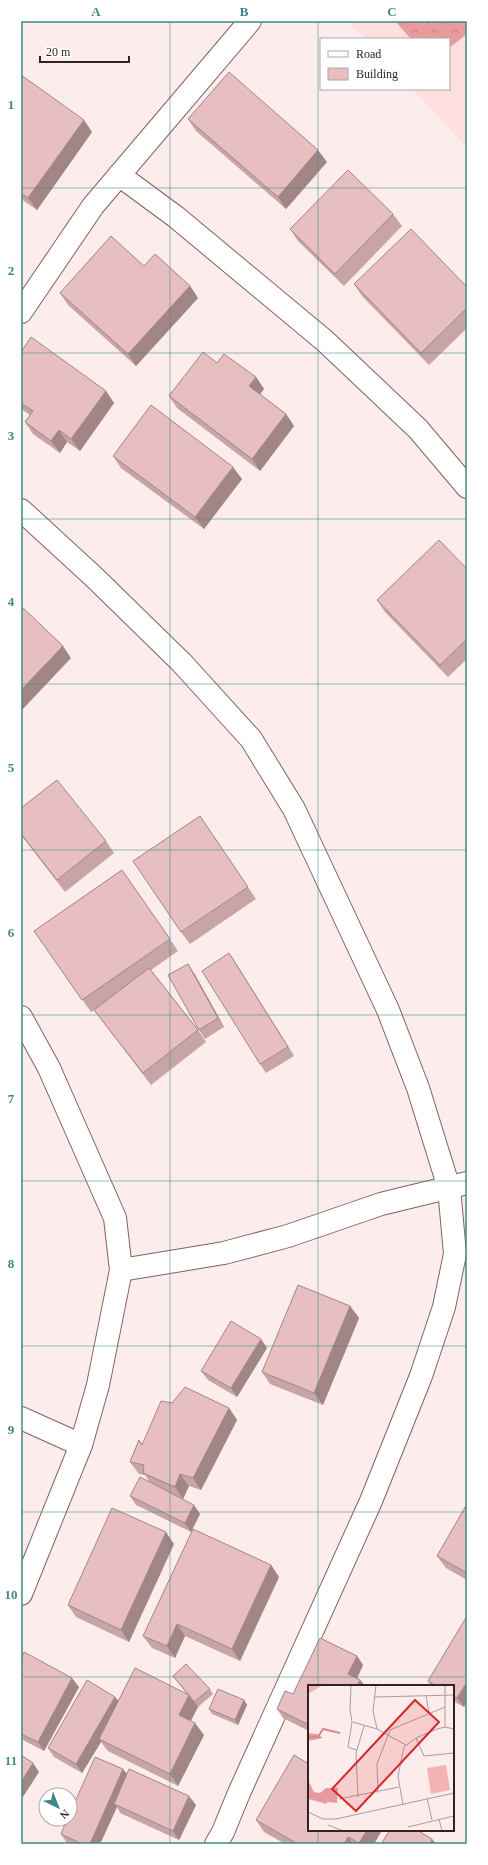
<svg xmlns="http://www.w3.org/2000/svg" width="488" height="1865" font-family="'Times New Roman',serif">
<style>
.built{fill:#fddfe0}
.forest{fill:url(#forest-crowns)}
.lines{fill:none;stroke-linecap:round;stroke-linejoin:round}
.minor-casing{stroke:#846162;stroke-width:24}
.minor{stroke:#fff;stroke-width:22}
.wall{fill:#c7a4a5}
.shaded-wall{fill:#a28686}
.building{fill:#e7bfc0;stroke:#a28686}
.grid{fill:none;stroke:#408888;stroke-width:1;stroke-opacity:0.55}
.inset-river{fill:none;stroke:#d88a90;stroke-width:2}
.inset-road{fill:none;stroke:#ab9b9c;stroke-width:1}
.view{fill:#d62828;fill-opacity:0.15;stroke:#d62828;stroke-width:2}
.inset-edge{fill:none;stroke:#312223;stroke-width:2}
.neatline{fill:none;stroke:#408888;stroke-width:1.5}
.grid-label{font-size:13px;text-anchor:middle;font-weight:bold;fill:#408888}
</style>
<defs>
<pattern id="forest-crowns" width="20" height="18" patternUnits="userSpaceOnUse"><rect width="20" height="18" fill="#e99a9f"/><path d="M2 6a3 3 0 1 1 6 0M12 15a3 3 0 1 1 6 0" fill="none" stroke="#bd7d81"/></pattern>
</defs>
<rect width="100%" height="100%" fill="#fcecec"/>
<!-- built -->
<polygon class="built" points="348,21 467,21 467,147 412,89 449,89 449,39 365,39"/>
<!-- forest -->
<polygon class="forest" points="395,21 467,21 467,34 449,48 449,39 411,39"/>
<g class="lines">
<defs>
<g id="minor">
<polyline points="119,175 176,217 325,341 418,429 467,487"/>
<polyline points="21,312 93,206 250,21"/>
<polyline points="21,510 95,578 182,663 251,739 294,809 388,1010 418,1088 449,1188 455,1254 444,1307 421,1376 371,1501 239,1793 223,1832 216,1844"/>
<polyline points="21,1017 49,1068 115,1218 121,1270 98,1385 81,1445 21,1594"/>
<polyline points="121,1270 224,1253 288,1236 381,1204 467,1183"/>
<polyline points="21,1418 81,1445"/>
</g>
</defs>
<!-- minor casing -->
<use href="#minor" class="minor-casing"/>
<!-- minor -->
<use href="#minor" class="minor"/>
</g>
<!-- wall -->
<g class="wall">
<polygon points="21,75 92,132 37,210 21,199"/>
<polygon points="188,119 327,162 286,209 196,131"/>
<polygon points="393,214 402,226 344,286 298,241 290,229"/>
<polygon points="144,266 190,286 198,298 136,366 68,305 60,293"/>
<polygon points="354,284 467,287 467,328 429,365 362,296"/>
<polygon points="21,352 106,391 114,403 80,451 67,442 60,453 33,434 25,422 30,415 21,409"/>
<polygon points="217,363 256,377 264,389 260,394 286,414 294,426 260,471 177,408 169,396"/>
<polygon points="113,456 242,479 204,529 121,468"/>
<polygon points="467,569 467,659 448,677 385,612 377,600"/>
<polygon points="21,808 106,841 114,853 65,892 21,835"/>
<polygon points="208,828 256,899 190,944 181,932"/>
<polygon points="122,870 178,951 151,970 198,1030 206,1042 151,1085 103,1022 94,1010 105,1002 91,1012 34,931"/>
<polygon points="229,953 235,962 294,1056 266,1073 260,1064"/>
<polygon points="194,973 224,1027 205,1039 199,1030"/>
<polygon points="350,1306 359,1318 323,1405 270,1384 262,1372"/>
<polygon points="267,1348 237,1397 208,1380 201,1371"/>
<polygon points="172,1403 229,1408 237,1420 201,1490 189,1486 183,1499 179,1497 200,1514 191,1532 136,1505 130,1496 149,1481 145,1475 139,1474 130,1462 139,1440 143,1445"/>
<polygon points="467,1504 467,1580 446,1568 437,1556"/>
<polygon points="174,1544 129,1642 76,1617 68,1605"/>
<polygon points="271,1565 279,1577 240,1661 185,1636 175,1658 152,1648 143,1636"/>
<polygon points="467,1616 464,1707 453,1701 453,1686 431,1686 428,1681"/>
<polygon points="320,1638 357,1656 363,1665 357,1678 360,1680 365,1686 309,1686 309,1731 283,1718 277,1709 285,1691 293,1694"/>
<polygon points="21,1659 79,1687 44,1751 21,1739"/>
<polygon points="173,1676 210,1689 213,1694 198,1707 191,1721 204,1735 178,1786 108,1751 101,1742 82,1773 54,1757 48,1748 115,1697 118,1701 187,1694"/>
<polygon points="244,1700 247,1705 238,1725 212,1714 209,1709"/>
<polygon points="123,1769 127,1774 196,1805 179,1840 120,1813 117,1807 100,1844 69,1844 67,1843 61,1834"/>
<polygon points="256,1820 382,1830 374,1844 285,1844 264,1832"/>
</g>
<!-- shaded-wall -->
<g class="shaded-wall">
<polygon points="84,120 92,132 37,210 28,198"/>
<polygon points="318,150 327,162 286,209 278,197"/>
<polygon points="190,286 198,298 136,366 128,354"/>
<polygon points="256,377 264,389 257,398 249,386"/>
<polygon points="106,391 114,403 80,451 71,439"/>
<polygon points="286,414 294,426 260,471 252,459"/>
<polygon points="59,430 67,442 60,453 51,441"/>
<polygon points="233,467 242,479 204,529 195,517"/>
<polygon points="63,646 71,658 21,711 21,690"/>
<polygon points="229,953 235,962 294,1056 288,1047"/>
<polygon points="188,964 194,973 224,1027 218,1018"/>
<polygon points="350,1306 359,1318 323,1405 314,1393"/>
<polygon points="261,1339 267,1348 237,1397 231,1388"/>
<polygon points="229,1408 237,1420 201,1490 193,1478"/>
<polygon points="180,1474 189,1486 183,1499 175,1487"/>
<polygon points="194,1505 200,1514 191,1532 185,1523"/>
<polygon points="166,1532 174,1544 129,1642 121,1630"/>
<polygon points="271,1565 279,1577 240,1661 232,1649"/>
<polygon points="177,1624 185,1636 175,1658 167,1646"/>
<polygon points="357,1656 363,1665 355,1683 348,1674"/>
<polygon points="72,1678 79,1687 44,1751 38,1742"/>
<polygon points="360,1680 365,1686 357,1686"/>
<polygon points="467,1682 467,1702 464,1707 457,1698"/>
<polygon points="189,1695 198,1707 187,1727 179,1715"/>
<polygon points="115,1697 122,1705 99,1739 101,1742 82,1773 76,1764"/>
<polygon points="244,1700 247,1705 238,1725 235,1720"/>
<polygon points="309,1719 309,1727 307,1724"/>
<polygon points="195,1723 204,1735 178,1786 170,1774"/>
<polygon points="33,1763 39,1772 21,1800 21,1782"/>
<polygon points="123,1769 130,1778 114,1804 117,1807 100,1844 90,1844"/>
<polygon points="189,1796 196,1805 179,1840 173,1831"/>
<polygon points="367,1830 382,1830 374,1844 360,1844 359,1843"/>
<polygon points="348,1837 353,1844 344,1844"/>
<polygon points="432,1839 436,1844 430,1844"/>
</g>
<!-- building -->
<g class="building">
<polygon points="229,72 318,150 278,197 188,119"/>
<polygon points="21,75 84,120 28,198 21,193"/>
<polygon points="348,170 393,214 335,274 290,229"/>
<polygon points="411,229 467,287 467,308 421,353 354,284"/>
<polygon points="111,236 144,266 155,254 190,286 128,354 60,293"/>
<polygon points="31,337 106,391 71,439 59,430 51,441 25,422 33,411 21,403 21,352"/>
<polygon points="203,352 217,363 224,354 256,377 249,386 286,414 252,459 169,396"/>
<polygon points="151,405 233,467 195,517 113,456"/>
<polygon points="439,540 467,569 467,639 440,665 377,600"/>
<polygon points="21,606 63,646 21,690"/>
<polygon points="57,780 106,841 57,880 21,834 21,808"/>
<polygon points="200,816 248,887 181,932 133,861"/>
<polygon points="122,870 170,939 82,1000 34,931"/>
<polygon points="229,953 288,1047 260,1064 202,971"/>
<polygon points="188,964 218,1018 199,1030 168,975"/>
<polygon points="149,968 198,1030 143,1073 94,1010"/>
<polygon points="298,1285 350,1306 314,1393 262,1372"/>
<polygon points="231,1321 261,1339 231,1388 201,1371"/>
<polygon points="185,1387 229,1408 193,1478 180,1474 175,1487 143,1473 144,1465 130,1462 139,1440 142,1445 161,1401 172,1403"/>
<polygon points="140,1477 194,1505 185,1523 130,1496"/>
<polygon points="467,1504 467,1573 437,1556"/>
<polygon points="112,1508 166,1532 121,1630 68,1605"/>
<polygon points="193,1529 271,1565 232,1649 177,1624 167,1646 143,1636"/>
<polygon points="467,1616 467,1682 457,1698 453,1696 453,1686 436,1686 428,1681"/>
<polygon points="320,1638 357,1656 348,1674 360,1680 357,1686 309,1686 309,1719 307,1724 277,1709 285,1691 293,1694"/>
<polygon points="24,1652 72,1678 38,1742 21,1734 21,1659"/>
<polygon points="186,1664 210,1689 194,1702 189,1695 188,1694 173,1676"/>
<polygon points="135,1668 189,1695 179,1715 195,1723 170,1774 99,1739"/>
<polygon points="87,1680 115,1697 76,1764 48,1748"/>
<polygon points="218,1689 244,1700 235,1720 209,1709"/>
<polygon points="21,1755 33,1763 21,1782"/>
<polygon points="294,1755 309,1764 309,1830 367,1830 359,1843 348,1837 344,1844 298,1844 256,1820"/>
<polygon points="95,1757 123,1769 90,1844 82,1844 61,1834 67,1819 70,1819 70,1813"/>
<polygon points="129,1769 189,1796 173,1831 114,1804"/>
<polygon points="390,1830 417,1830 432,1839 430,1844 381,1844"/>
</g>
<!-- grid -->
<path class="grid" d="M 170,21 L 170,1844M 318,21 L 318,1686M 21,188 L 467,188M 21,353 L 467,353M 21,519 L 467,519M 21,684 L 467,684M 21,850 L 467,850M 21,1015 L 467,1015M 21,1181 L 467,1181M 21,1346 L 467,1346M 21,1512 L 467,1512M 21,1677 L 467,1677M 318,1830 L 318,1844"/>
<!-- overview -->
<g transform="translate(308 1685)">
<rect width="146" height="146" fill="#fcecec"/>
<path d="M 0,0 L 15,0 L 0,9 Z" fill="#f5b2b5"/>
<path d="M 0,48 L 9,49 L 15,53 L 0,56 ZM 0,95 L 6,107 L 12,108 L 18,103 L 30,103 L 29,118 L 19,117 L 19,119 L 0,114 Z" fill="#e99a9f"/>
<path d="M 138,80 L 142,105 L 123,109 L 119,83 Z" fill="#f5b2b5"/>
<path class="inset-river" d="M 0,52 L 10,52 L 15,44 L 32,48"/>
<path class="inset-road" d="M 43,0 L 42,25 L 44,37 L 40,62 L 48,65M 68,0 L 65,26 L 69,44M 118,11 L 121,27M 67,12 L 146,10M 45,37 L 69,44 L 98,60M 137,42 L 137,0M 108,53 L 116,71 L 146,68M 70,108 L 69,79 L 82,45 L 137,22M 50,112 L 48,68 L 56,41M 119,113 L 124,135M 31,114 L 91,102M 95,120 L 90,91 L 96,62 L 108,53 L 129,44 L 137,42 L 146,44M 0,127 L 15,134 L 28,134 L 146,108M 131,134 L 134,146M 20,140 L 35,146M 100,142 L 146,131"/>
<path class="view" d="M 107,15 L 131,37 L 48,126 L 24,104 Z"/>
<rect width="146" height="146" class="inset-edge"/>
</g>
<!-- border -->
<rect width="488" height="1865" fill="none" stroke="#ffffff" stroke-width="44"/>
<!-- legend -->
<rect x="320" y="38" width="130" height="52" fill="#ffffff" stroke="#ada7a7"/>
<rect x="328" y="51" width="20" height="6" fill="#ffffff" stroke="#ada7a7"/>
<text x="356" y="58" font-size="12" fill="#312223">Road</text>
<rect x="328" y="68" width="20" height="12" fill="#e7bfc0" stroke="#ada7a7"/>
<text x="356" y="78" font-size="12" fill="#312223">Building</text>
<!-- north arrow -->
<g transform="translate(58 1807) rotate(137)"><circle r="19" fill="#ffffff" stroke="#ada7a7"/>
<path d="M0-3L7 15L0 10L-7 15Z" fill="#408888"/>
<text y="-6" font-size="11" font-weight="bold" text-anchor="middle" fill="#312223">N</text>
</g>
<!-- scale -->
<path d="M40 56v6h89v-6" fill="none" stroke="#312223" stroke-width="2"/>
<text x="46" y="56" font-size="12" fill="#312223" stroke="#ffffff" stroke-width="3" paint-order="stroke">20 m</text>
<rect x="22" y="22" width="444" height="1821" class="neatline"/>
<g class="grid-label">
<text x="96" y="16">A</text>
<text x="244" y="16">B</text>
<text x="392" y="16">C</text>
<text x="11" y="109">1</text>
<text x="11" y="275">2</text>
<text x="11" y="440">3</text>
<text x="11" y="606">4</text>
<text x="11" y="772">5</text>
<text x="11" y="937">6</text>
<text x="11" y="1103">7</text>
<text x="11" y="1268">8</text>
<text x="11" y="1434">9</text>
<text x="11" y="1599">10</text>
<text x="11" y="1765">11</text>
</g>
</svg>
